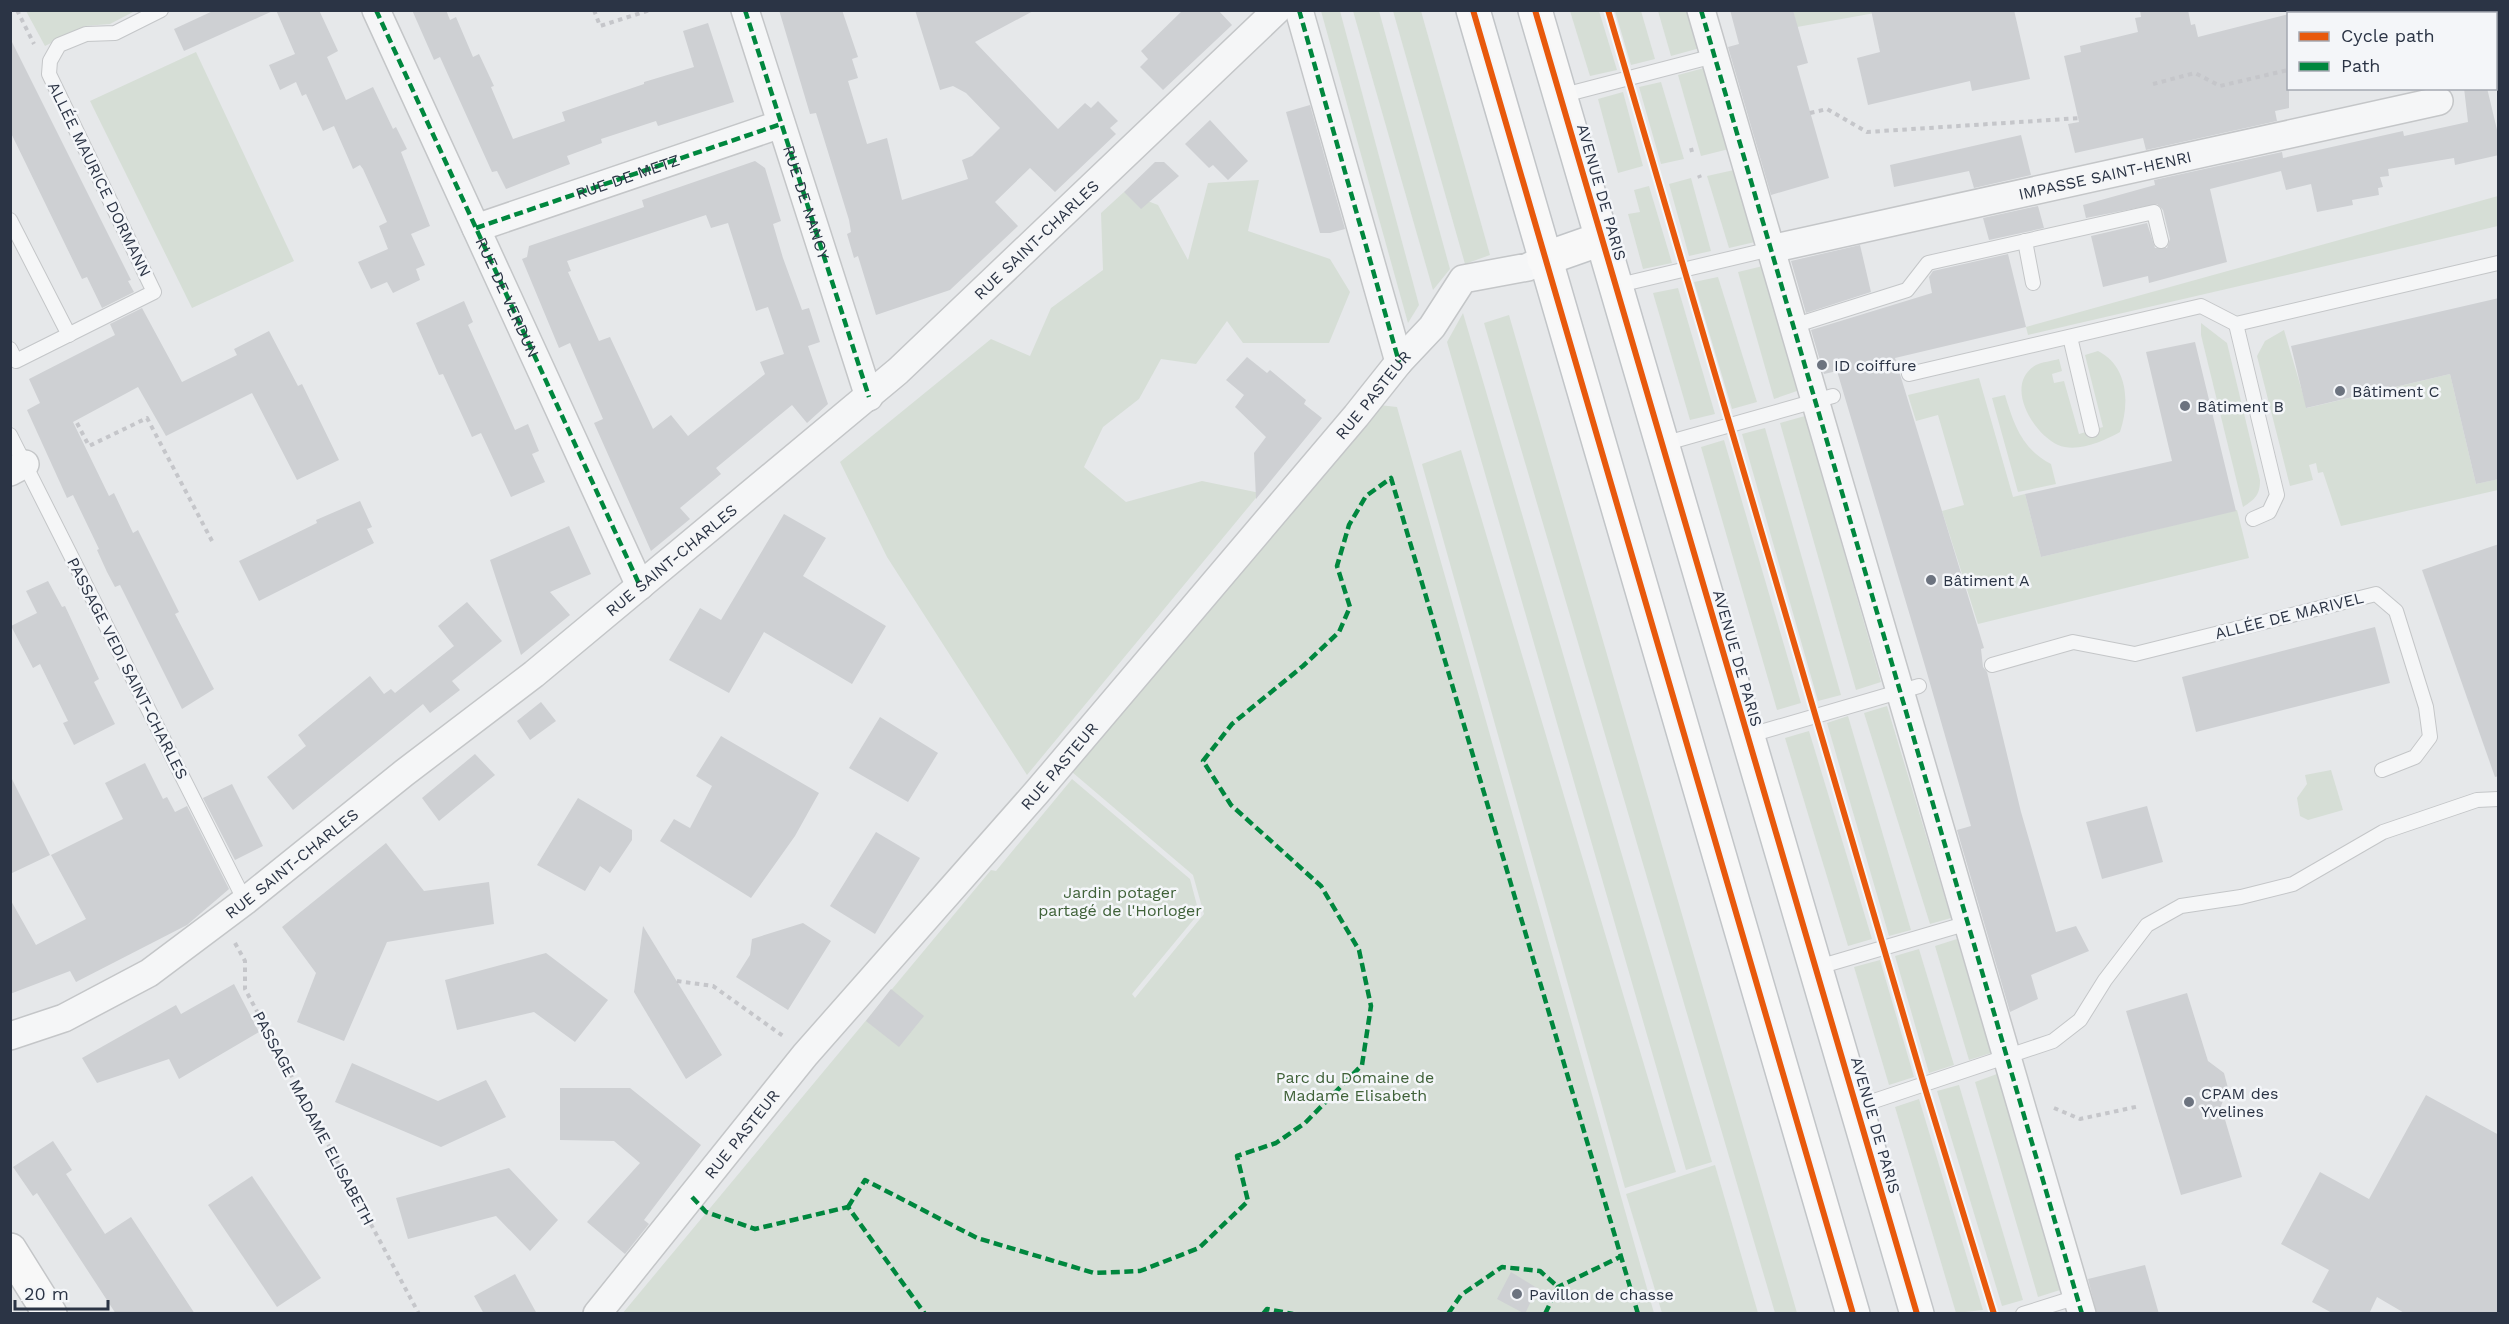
<svg xmlns="http://www.w3.org/2000/svg" width="2509" height="1324" font-family="'Work Sans',sans-serif">
<style>
.green{fill:#d6ded6}
.building{fill:#ced0d3;fill-rule:evenodd}
.lines{fill:none;stroke-linecap:round;stroke-linejoin:round}
.lane-casing{stroke:#c4c6c8;stroke-width:16}
.street-casing{stroke:#c4c6c8;stroke-width:30}
.secondary-casing{stroke:#c4c6c8;stroke-width:36}
.primary-casing{stroke:#c2c5c8;stroke-width:36}
.path{stroke:#c5c6ca;stroke-width:4;stroke-dasharray:4.5 4.5;stroke-linecap:butt}
.lane{stroke:#f5f6f7;stroke-width:14}
.street{stroke:#f5f6f7;stroke-width:27}
.secondary{stroke:#f8f8f8;stroke-width:33}
.primary{stroke:#f8f8f8;stroke-width:33}
.quiet{stroke:#00873e;stroke-width:4.5;stroke-dasharray:9 4.5;stroke-linecap:butt}
.cycleway-casing{stroke:#f4f6f9;stroke-width:10}
.cycleway{stroke:#e8590c;stroke-width:6}
.poi-dot{fill:#6c737f;stroke:#f4f6f9;stroke-width:2}
.labels{text-anchor:middle;stroke-width:5;stroke-linejoin:round;paint-order:stroke}
.street-label{font-size:16px;fill:#2b3445;stroke:#f4f6f9}
.poi-label{font-size:16px;fill:#2b3445;stroke:#f4f6f9;text-anchor:start}
.park-label{font-size:16px;fill:#3f6138;stroke:#f4f6f9}
</style>
<rect width="100%" height="100%" fill="#e6e8ea"/>
<!-- green -->
<g class="green">
<polygon points="26,11 135,11 110,24 85,26 45,46"/>
<polygon points="1321,11 1340,11 1419,305 1408,323"/>
<polygon points="1353,11 1379,11 1450,269 1433,290"/>
<polygon points="1393,11 1421,11 1490,255 1465,264"/>
<polygon points="1570,11 1599,11 1617,70 1590,76"/>
<polygon points="1615,11 1641,11 1655,59 1631,65"/>
<polygon points="1658,11 1689,11 1700,48 1671,56"/>
<polygon points="1793,11 1886,11 1797,27"/>
<polygon points="196,52 294,261 192,308 90,101"/>
<polygon points="1704,68 1729,149 1701,156 1678,75"/>
<polygon points="1661,82 1684,159 1661,164 1639,87"/>
<polygon points="1623,92 1643,166 1618,173 1598,99"/>
<polygon points="1734,170 1755,242 1729,248 1707,176"/>
<polygon points="1691,178 1711,251 1689,256 1669,184"/>
<polygon points="1259,180 1248,231 1330,259 1350,292 1329,343 1243,343 1227,321 1196,364 1161,359 1139,399 1103,427 1084,467 1126,502 1202,481 1260,493 1027,775 887,557 840,462 991,339 1030,356 1051,308 1103,270 1101,213 1124,192 1158,205 1188,260 1208,183"/>
<polygon points="1649,186 1672,263 1643,269 1628,214 1640,212 1634,190"/>
<polygon points="2498,196 2498,226 2028,335 2026,327"/>
<polygon points="1763,266 1797,391 1774,399 1738,272"/>
<polygon points="1718,277 1757,402 1732,409 1694,282"/>
<polygon points="1678,288 1715,414 1690,420 1653,293"/>
<polygon points="1463,313 1712,1162 1686,1170 1447,342"/>
<polygon points="1509,315 1797,1313 1775,1313 1484,323"/>
<path d="M 2201,323 L 2227,343 L 2260,480 C 2260,495 2255,499 2243,507 L 2201,335 Z"/>
<polygon points="2284,330 2307,408 2450,374 2476,484 2498,479 2498,490 2341,526 2323,472 2318,473 2316,463 2309,465 2313,480 2290,486 2257,356 2265,341"/>
<path d="M 2098,351 C 2128,366 2130,403 2120,432 C 2104,441 2077,453 2058,445 C 2033,434 2003,384 2036,365 C 2042,362 2052,361 2059,359 L 2062,371 L 2052,374 L 2054,383 L 2064,381 L 2079,434 L 2103,427 L 2085,355 Z"/>
<polygon points="1979,378 2013,497 2025,494 2041,557 2237,510 2249,558 1978,624 1942,511 1964,505 1938,415 1916,421 1908,395"/>
<path d="M 2005,395 C 2014,425 2022,449 2051,464 L 2056,484 L 2018,492 L 1992,398 Z"/>
<polygon points="1379,405 1397,407 1654,1313 622,1314 991,870 996,871 1072,779 1190,879 1199,913 1132,994 1135,998 1204,914 1193,875 1072,772"/>
<polygon points="1805,416 1881,682 1856,690 1780,423"/>
<polygon points="1765,428 1841,695 1818,701 1742,434"/>
<polygon points="1724,440 1801,703 1777,710 1701,447"/>
<polygon points="1461,450 1676,1172 1625,1188 1422,464"/>
<polygon points="1887,706 1951,918 1930,924 1864,713"/>
<polygon points="1848,716 1911,930 1889,936 1827,723"/>
<polygon points="1809,731 1872,939 1848,946 1785,738"/>
<polygon points="2331,770 2343,810 2308,820 2300,816 2297,798 2307,784 2305,775"/>
<polygon points="1957,939 1991,1053 1969,1060 1935,946"/>
<polygon points="1919,949 1954,1065 1929,1073 1895,956"/>
<polygon points="1880,960 1914,1077 1889,1085 1854,967"/>
<polygon points="1997,1074 2060,1290 2038,1297 1975,1082"/>
<polygon points="1959,1085 2023,1300 2002,1306 1937,1091"/>
<polygon points="1919,1099 1983,1310 1956,1313 1895,1107"/>
<polygon points="1715,1165 1758,1313 1662,1313 1626,1194"/>
</g>
<!-- building -->
<g class="building">
<polygon points="215,10 275,10 184,51 174,29"/>
<polygon points="276,10 319,10 338,51 327,57 346,100 373,87 393,129 396,127 407,149 401,152 430,226 411,234 425,265 416,269 420,280 393,293 387,282 371,289 358,262 388,249 379,226 387,222 363,169 360,165 353,169 334,126 323,131 306,94 302,96 296,82 280,90 269,65 295,54"/>
<polygon points="412,10 446,10 450,20 456,17 473,57 479,54 494,86 491,87 513,139 565,121 562,112 644,84 644,82 694,67 683,31 708,23 734,102 658,126 656,121 601,139 602,143 567,156 570,164 506,189 497,171 492,172 440,57 434,60"/>
<polygon points="779,10 842,10 858,57 852,59 858,78 848,81 867,144 887,138 902,200 968,179 962,160 972,156 1000,128 966,93 953,86 940,90 915,10 1035,10 975,42 1058,129 1085,103 1091,108 1098,101 1118,121 1110,128 1116,134 1055,192 1030,168 995,202 1018,226 950,290 876,315 858,256 854,258 847,234 851,232 849,220 816,113 810,114"/>
<polygon points="1183,10 1218,10 1232,25 1163,90 1140,67 1148,59 1141,51"/>
<polygon points="1730,10 1793,10 1808,63 1797,66 1829,178 1771,195 1728,47 1739,44"/>
<polygon points="1871,10 2014,10 2030,79 1972,91 1970,81 1868,105 1857,58 1880,52"/>
<polygon points="2140,10 2188,10 2191,25 2195,24 2198,37 2289,14 2289,108 2275,111 2277,121 2146,150 2143,138 2075,153 2068,124 2079,122 2064,56 2081,52 2080,46 2138,32 2135,18 2141,17"/>
<polygon points="10,38 131,280 128,281 134,292 102,308 87,277 82,279 10,131"/>
<polygon points="2464,88 2487,88 2499,138 2499,155 2455,165 2454,158 2388,169 2389,176 2380,177 2383,187 2378,188 2379,195 2352,200 2353,205 2317,212 2311,184 2286,190 2281,171 2210,189 2227,262 2149,283 2148,276 2103,287 2091,236 2147,223 2155,248 2167,248 2170,239 2163,210 2157,204 2086,218 2083,205 2155,185 2154,180 2282,152 2283,158 2403,131 2404,136 2468,122"/>
<polygon points="1310,105 1345,229 1330,233 1320,233 1286,112"/>
<polygon points="1210,120 1248,161 1228,180 1213,165 1209,168 1185,144"/>
<polygon points="2021,135 2031,175 1974,188 1969,171 1894,187 1890,165"/>
<path d="M 755,161 L 765,168 L 781,221 L 773,224 L 783,258 L 802,310 L 809,308 L 820,342 L 808,346 L 828,404 L 807,423 L 792,405 L 716,468 L 721,474 L 680,508 L 690,519 L 651,551 L 594,423 L 603,419 L 570,343 L 559,348 L 522,259 L 527,257 L 529,246 L 644,207 L 642,200 ZM 706,215 L 711,228 L 728,223 L 756,311 L 768,307 L 784,354 L 760,362 L 765,374 L 688,436 L 671,415 L 653,429 L 610,337 L 599,341 L 568,272 L 571,271 L 567,261 Z"/>
<polygon points="1155,162 1164,162 1179,176 1141,209 1124,192"/>
<polygon points="2038,206 2044,228 1989,240 1983,218"/>
<polygon points="1860,245 1871,292 1806,313 1791,261"/>
<polygon points="2008,254 2026,327 1895,358 1984,648 1981,649 1983,667 1987,672 2021,812 2056,932 2076,926 2089,951 2031,975 2038,999 2010,1012 1957,830 1971,826 1925,666 1837,371 1824,374 1811,330 1932,293 1929,277 1933,271"/>
<polygon points="2499,298 2499,479 2476,484 2450,374 2306,408 2291,346"/>
<polygon points="464,301 473,322 468,325 515,430 528,424 539,451 532,454 545,482 511,497 481,433 472,437 443,374 439,375 416,323"/>
<polygon points="142,308 182,382 237,355 234,349 269,331 298,386 302,384 339,460 297,480 252,393 166,436 138,387 73,422 109,496 114,493 133,533 138,530 179,612 175,614 214,689 182,709 120,585 115,587 107,572 97,550 99,549 73,495 67,498 27,410 40,403 29,379 115,335 110,324"/>
<polygon points="2195,342 2236,511 2041,557 2025,494 2172,461 2146,352"/>
<polygon points="1247,357 1267,373 1270,370 1306,400 1304,404 1322,418 1256,499 1254,453 1266,437 1235,407 1244,395 1226,380"/>
<polygon points="360,501 372,527 367,529 374,543 259,601 239,561 317,523 316,520"/>
<polygon points="784,514 826,538 803,576 886,626 852,684 764,632 729,693 669,660 700,608 721,620"/>
<polygon points="569,526 591,574 550,592 570,615 521,655 490,560"/>
<polygon points="2499,544 2499,776 2495,777 2422,570"/>
<polygon points="48,581 62,607 65,606 99,679 94,682 115,724 74,745 63,723 68,721 40,664 33,668 11,626 37,613 26,591"/>
<polygon points="467,602 502,641 452,681 460,690 430,713 423,704 293,810 267,777 306,746 298,735 370,676 384,694 391,689 395,693 454,646 438,626"/>
<polygon points="2375,627 2390,683 2196,732 2182,677"/>
<polygon points="541,702 556,721 530,740 517,721"/>
<polygon points="880,717 938,753 908,802 849,768"/>
<polygon points="721,736 819,793 795,836 751,898 660,841 674,819 690,828 712,786 696,776"/>
<polygon points="475,754 495,775 439,821 422,798"/>
<polygon points="145,763 163,799 167,797 175,812 187,806 229,889 187,925 76,982 70,971 10,994 10,899 36,945 86,919 51,855 123,819 105,783"/>
<polygon points="10,775 50,855 10,874"/>
<polygon points="232,784 263,846 235,860 203,798"/>
<polygon points="578,798 632,830 632,840 610,873 600,866 585,891 537,865"/>
<polygon points="2147,806 2163,862 2102,879 2086,822"/>
<polygon points="876,832 920,858 875,934 830,906"/>
<polygon points="386,843 424,891 489,882 494,924 387,942 344,1041 297,1022 316,973 282,927"/>
<polygon points="803,923 831,941 788,1010 736,977 750,955 752,939"/>
<polygon points="643,926 722,1055 686,1079 634,992"/>
<polygon points="546,953 608,1000 575,1042 534,1012 457,1030 445,980"/>
<polygon points="234,984 259,1032 179,1079 169,1059 97,1083 82,1058 176,1005 181,1014"/>
<polygon points="891,989 924,1016 899,1047 866,1021"/>
<polygon points="2187,993 2208,1061 2224,1073 2228,1088 2221,1106 2242,1177 2181,1195 2126,1011"/>
<polygon points="352,1063 438,1101 486,1080 506,1117 441,1147 335,1102"/>
<polygon points="560,1088 630,1088 701,1145 644,1220 649,1224 625,1254 587,1222 640,1163 614,1141 560,1140"/>
<polygon points="2426,1095 2499,1135 2499,1314 2406,1314 2377,1297 2369,1314 2334,1314 2312,1302 2329,1270 2281,1244 2320,1172 2369,1199"/>
<polygon points="53,1141 72,1170 66,1174 105,1234 131,1217 195,1314 116,1314 37,1193 33,1196 13,1167"/>
<polygon points="509,1168 558,1220 530,1251 496,1216 408,1239 396,1198"/>
<polygon points="252,1176 321,1278 277,1307 208,1205"/>
<polygon points="2145,1265 2159,1314 2097,1314 2088,1279"/>
<polygon points="1511,1272 1537,1288 1525,1314 1497,1299"/>
<polygon points="515,1274 537,1314 484,1314 474,1296"/>
</g>
<g class="lines">
<defs>
<g id="lane">
<polyline points="1560,96 1714,56"/>
<polyline points="10,220 69,335"/>
<polyline points="2025,241 2033,283"/>
<polyline points="1615,286 1771,249"/>
<polyline points="2236,324 2277,495 2269,512 2253,519"/>
<polyline points="1793,326 1907,290 1928,263 2154,212 2161,241"/>
<polyline points="2070,337 2092,430"/>
<polyline points="10,349 16,361 154,292 49,74 50,61 59,45 86,34 115,33 161,10"/>
<polyline points="1909,374 2201,306 2236,324 2498,263"/>
<polyline points="10,435 245,901"/>
<polyline points="1663,444 1833,396"/>
<polyline points="1992,665 2073,642 2135,654 2376,594 2396,611 2426,707 2430,737 2415,757 2382,770"/>
<polyline points="1747,736 1919,686"/>
<polyline points="1815,968 1968,923"/>
<polyline points="1856,1107 2053,1041 2080,1020 2105,980 2147,925 2181,906 2241,897 2293,884 2383,832 2477,800 2498,799"/>
<polyline points="2023,1314 2077,1297"/>
</g>
<g id="street">
<path id="s1" d="M 376,10 L 640,586"/>
<path id="s2" d="M 745,10 L 869,397"/>
<polyline points="1299,10 1399,362"/>
<polyline points="1701,10 2082,1314"/>
<path id="s3" d="M 476,228 L 781,124"/>
<path id="s4" d="M 1771,249 L 2439,101"/>
<polyline points="10,472 25,464"/>
<path id="s5" d="M 10,1036 L 64,1018 L 149,973 L 245,901 L 404,773 L 534,674 L 898,371 L 1277,10"/>
<path id="s6" d="M 597,1314 L 805,1055 L 1037,792 L 1356,416 L 1399,362 L 1432,327 L 1463,279 L 1528,267 L 1544,259"/>
</g>
<polyline id="secondary" points="10,1250 50,1314"/>
<g id="primary">
<polyline points="1473,10 1853,1314"/>
<polyline points="1535,10 1917,1314"/>
<polyline points="1544,259 1601,239"/>
</g>
</defs>
<!-- lane casing -->
<use href="#lane" class="lane-casing"/>
<!-- street casing -->
<use href="#street" class="street-casing"/>
<!-- secondary casing -->
<use href="#secondary" class="secondary-casing"/>
<!-- primary casing -->
<use href="#primary" class="primary-casing"/>
<!-- path -->
<g class="path">
<polyline points="17,10 34,44"/>
<polyline points="594,10 600,26 650,10"/>
<polyline points="2153,84 2195,73 2220,86 2288,70"/>
<polyline points="1810,113 1827,109 1867,132 2081,118"/>
<polyline points="1691,148 1692,152"/>
<polyline points="1699,175 1700,178"/>
<polyline points="77,423 89,446 147,418 212,541"/>
<polyline points="235,943 245,961 245,989 419,1314"/>
<polyline points="677,981 713,986 783,1036"/>
<polyline points="2054,1108 2080,1119 2140,1106"/>
</g>
<!-- lane -->
<use href="#lane" class="lane"/>
<!-- street -->
<use href="#street" class="street"/>
<!-- secondary -->
<use href="#secondary" class="secondary"/>
<!-- primary -->
<use href="#primary" class="primary"/>
<!-- quiet -->
<g class="quiet">
<polyline points="376,10 640,586"/>
<polyline points="745,10 869,397"/>
<polyline points="1299,10 1399,362"/>
<polyline points="1701,10 2082,1314"/>
<polyline points="476,228 781,124"/>
<polyline points="692,1197 706,1212 755,1229 848,1207 925,1314"/>
<polyline points="848,1207 865,1180 977,1238 1094,1273 1140,1271 1199,1248 1248,1201 1237,1156 1276,1143 1305,1123 1362,1065 1371,1006 1359,950 1321,886 1231,805 1203,761 1232,724 1303,666 1339,632 1350,607 1337,566 1349,525 1366,496 1391,478 1638,1314"/>
<polyline points="1263,1314 1267,1309 1293,1314"/>
<polyline points="1448,1314 1461,1295 1502,1267 1540,1271 1558,1287"/>
<polyline points="1545,1314 1558,1287 1622,1256"/>
</g>
<defs>
<g id="cycleway">
<polyline points="1473,10 1853,1314"/>
<polyline points="1535,10 1917,1314"/>
<polyline points="1608,10 1924,1085 1994,1314"/>
</g>
</defs>
<!-- cycleway casing -->
<use href="#cycleway" class="cycleway-casing"/>
<!-- cycleway -->
<use href="#cycleway" class="cycleway"/>
</g>
<!-- markers -->
<g class="poi-dot">
<circle cx="1822" cy="365" r="6"/>
<circle cx="2340" cy="391" r="6"/>
<circle cx="2185" cy="406" r="6"/>
<circle cx="1931" cy="580" r="6"/>
<circle cx="2189" cy="1102" r="6"/>
<circle cx="1517" cy="1294" r="6"/>
</g>
<g class="labels">
<!-- street labels -->
<g class="street-label">
<text dy="6" stroke="none"><textPath href="#s4" startOffset="342">IMPASSE SAINT-HENRI</textPath></text>
<text dy="6" stroke="none"><textPath href="#s3" startOffset="160">RUE DE METZ</textPath></text>
<text transform="translate(100 179) rotate(64)" y="6">ALLÉE MAURICE DORMANN</text>
<text transform="translate(1602 192) rotate(74)" y="6">AVENUE DE PARIS</text>
<text dy="6" stroke="none"><textPath href="#s2" startOffset="202">RUE DE NANCY</textPath></text>
<text dy="6" stroke="none"><textPath href="#s5" startOffset="1305">RUE SAINT-CHARLES</textPath></text>
<text dy="6" stroke="none"><textPath href="#s1" startOffset="316">RUE DE VERDUN</textPath></text>
<text dy="6" stroke="none"><textPath href="#s6" startOffset="1203">RUE PASTEUR</textPath></text>
<text dy="6" stroke="none"><textPath href="#s5" startOffset="819">RUE SAINT-CHARLES</textPath></text>
<text transform="translate(2289 615) rotate(-14)" y="6">ALLÉE DE MARIVEL</text>
<text transform="translate(1738 658) rotate(74)" y="6">AVENUE DE PARIS</text>
<text transform="translate(128 668) rotate(63)" y="6">PASSAGE VEDI SAINT-CHARLES</text>
<text dy="6" stroke="none"><textPath href="#s6" startOffset="717">RUE PASTEUR</textPath></text>
<text dy="6" stroke="none"><textPath href="#s5" startOffset="333">RUE SAINT-CHARLES</textPath></text>
<text transform="translate(314 1118) rotate(62)" y="6">PASSAGE MADAME ELISABETH</text>
<text transform="translate(1876 1125) rotate(74)" y="6">AVENUE DE PARIS</text>
<text dy="6" stroke="none"><textPath href="#s6" startOffset="231">RUE PASTEUR</textPath></text>
</g>
<!-- poi labels -->
<g class="poi-label">
<text x="1834" y="371">ID coiffure</text>
<text x="2352" y="397">Bâtiment C</text>
<text x="2197" y="412">Bâtiment B</text>
<text x="1943" y="586">Bâtiment A</text>
<text x="2201" y="1099">CPAM des<tspan x="2201" dy="18">Yvelines</tspan></text>
<text x="1529" y="1300">Pavillon de chasse</text>
</g>
<!-- park labels -->
<g class="park-label">
<text x="1120" y="898">Jardin potager<tspan x="1120" dy="18">partagé de l'Horloger</tspan></text>
<text x="1355" y="1083">Parc du Domaine de<tspan x="1355" dy="18">Madame Elisabeth</tspan></text>
</g>
</g>
<!-- border -->
<rect width="2509" height="1324" fill="none" stroke="#2b3445" stroke-width="24"/>
<!-- legend -->
<rect x="2287" y="12" width="210" height="78" fill="#f4f6f9" stroke="#a4a8b1" stroke-width="1.5"/>
<rect x="2299" y="32" width="30" height="9" fill="#e8590c" stroke="#a4a8b1" stroke-width="1.5"/>
<text x="2341" y="42" font-size="18" fill="#2b3445">Cycle path</text>
<rect x="2299" y="62" width="30" height="9" fill="#00873e" stroke="#a4a8b1" stroke-width="1.5"/>
<text x="2341" y="72" font-size="18" fill="#2b3445">Path</text>
<!-- scale -->
<path d="M15 1300v9h93v-9" fill="none" stroke="#2b3445" stroke-width="3"/>
<text x="24" y="1300" font-size="18" fill="#2b3445" stroke="#f4f6f9" stroke-width="4.5" paint-order="stroke">20 m</text>
</svg>
